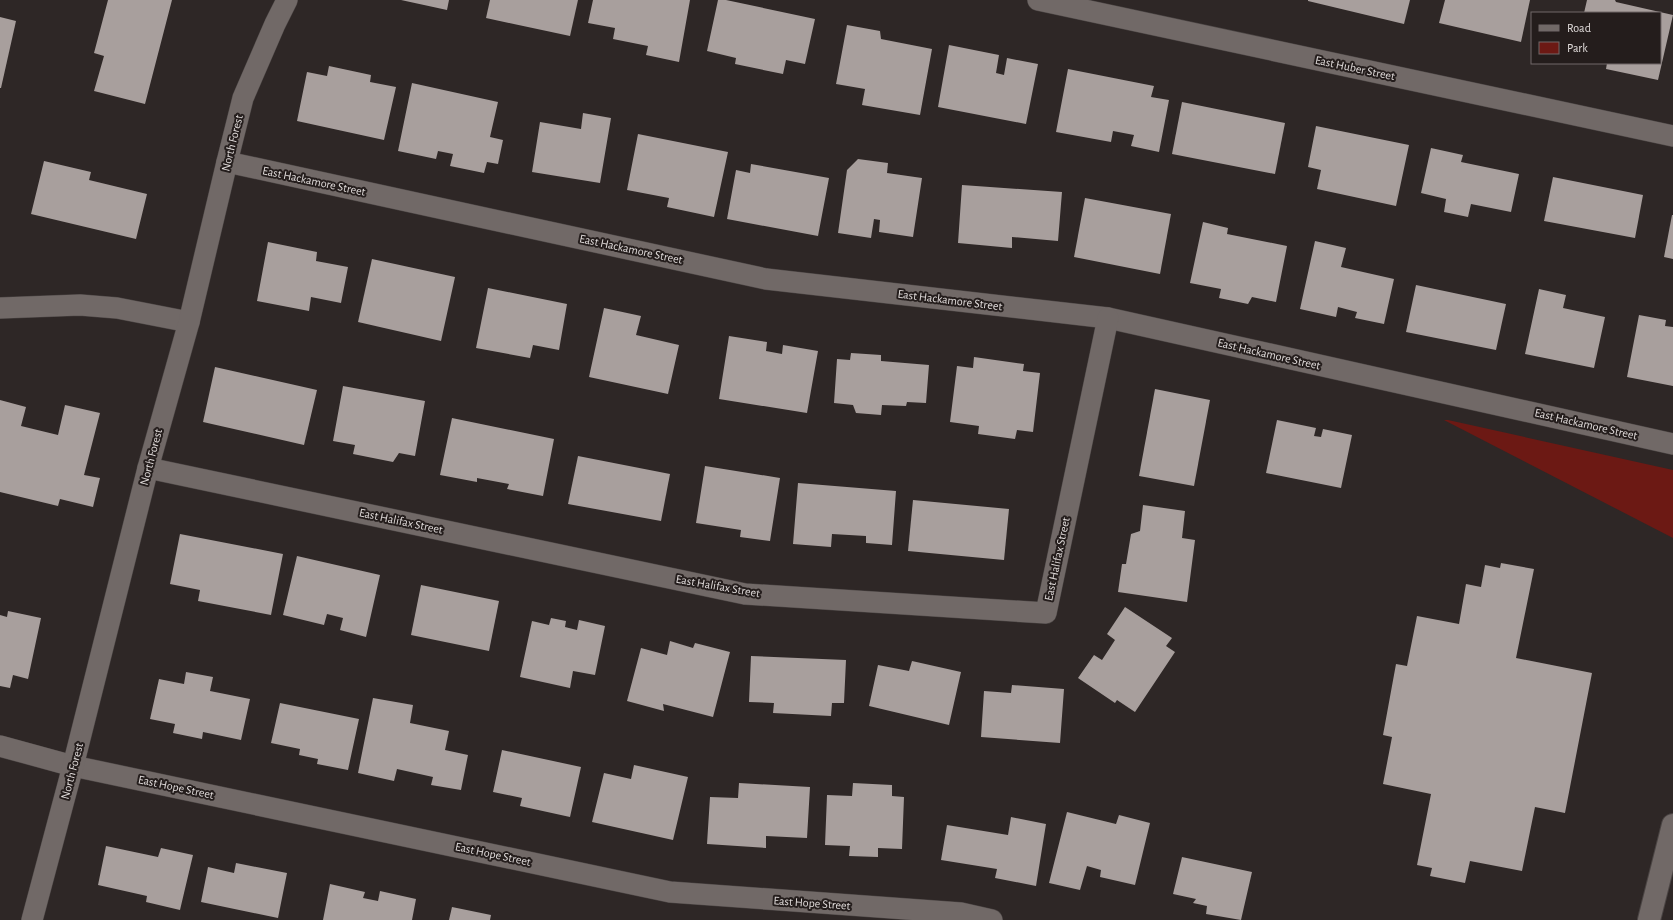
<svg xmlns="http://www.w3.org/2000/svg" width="1673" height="920" font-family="'Alegreya Sans',sans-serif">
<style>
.green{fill:#6c1914}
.building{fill:#a89f9d}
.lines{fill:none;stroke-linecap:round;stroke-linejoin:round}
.street-casing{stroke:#4b4544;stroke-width:22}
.secondary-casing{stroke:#4b4544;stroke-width:24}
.street{stroke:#716967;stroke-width:21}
.secondary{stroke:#716967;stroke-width:22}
.labels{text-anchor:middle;stroke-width:4;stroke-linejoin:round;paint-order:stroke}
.street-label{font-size:12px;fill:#e1dcdb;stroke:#241d1c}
</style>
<rect width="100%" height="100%" fill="#2e2726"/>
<!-- green -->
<polygon class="green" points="1444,420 1448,420 1673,470 1673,538"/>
<!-- building -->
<g class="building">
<polygon points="108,0 172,0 145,104 94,91 104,56 94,53"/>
<polygon points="401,0 449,0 447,10"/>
<polygon points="490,0 578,0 570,36 486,18"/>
<polygon points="593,0 690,0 679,62 646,55 648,46 613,39 615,28 588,23"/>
<polygon points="718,0 726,0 815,19 805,64 786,60 783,74 735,64 736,58 707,51"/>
<polygon points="1308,0 1410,0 1404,24 1308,1"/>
<polygon points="1445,0 1530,0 1521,42 1439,23"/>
<polygon points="1587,0 1615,0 1616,2 1673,15 1658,80 1606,69 1607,63 1660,63 1660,13 1584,13"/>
<polygon points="0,17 16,21 1,88 0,88"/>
<polygon points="847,25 880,31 881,39 932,49 920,115 862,105 865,89 836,84"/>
<polygon points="949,45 999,55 996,73 1004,75 1007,58 1038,64 1026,124 938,107"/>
<polygon points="329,66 371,75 370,82 396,87 384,140 297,121 307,72 327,76"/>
<polygon points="1068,69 1154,86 1151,97 1169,100 1159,152 1131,146 1134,135 1113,131 1111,142 1056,132"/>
<polygon points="412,83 498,102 490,137 503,140 498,164 487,162 484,173 450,166 453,154 438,151 436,159 398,151"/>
<polygon points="1182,102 1285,123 1275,174 1172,154"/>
<polygon points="583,113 611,118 600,183 532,172 540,122 581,129"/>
<polygon points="1316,126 1409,145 1396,206 1317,189 1321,170 1308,167"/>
<polygon points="638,134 728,152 714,217 667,207 669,198 627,190"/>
<polygon points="1431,148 1463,155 1461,162 1519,174 1511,212 1471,204 1468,217 1444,212 1446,199 1421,193"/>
<polygon points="858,159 888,163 887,173 922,178 913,237 879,232 880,220 874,219 871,238 838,233 847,170"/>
<polygon points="44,161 91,172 89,180 147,194 136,239 31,214"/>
<polygon points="751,164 829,178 818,236 727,219 736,170 750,173"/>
<polygon points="1553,177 1643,195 1635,238 1544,221"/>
<polygon points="962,185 1062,192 1058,241 1012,237 1012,248 958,243"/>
<polygon points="1085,198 1171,214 1160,274 1074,257"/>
<polygon points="1672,215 1673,215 1673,259 1664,257"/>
<polygon points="1203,222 1228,228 1227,234 1287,246 1276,302 1252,297 1248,304 1219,298 1221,289 1190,283"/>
<polygon points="1315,241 1346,248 1341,267 1394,279 1384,324 1355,318 1357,312 1338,307 1336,317 1300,309"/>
<polygon points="268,242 317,252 316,261 348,267 341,303 311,297 309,311 257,301"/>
<polygon points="372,259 455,277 441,341 358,322"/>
<polygon points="1416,285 1506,304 1496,350 1406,332"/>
<polygon points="488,288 567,304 559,350 533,345 530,358 476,348"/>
<polygon points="1539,289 1566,295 1563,308 1605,317 1594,368 1525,354"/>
<polygon points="604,308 641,316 636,335 679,345 668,394 589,377"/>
<polygon points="1639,315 1666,320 1665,326 1673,327 1673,386 1627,377"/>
<polygon points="729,336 767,342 766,351 782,354 783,345 818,351 807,413 719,399"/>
<polygon points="851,353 881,355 881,361 929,365 926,403 907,402 906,406 882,405 881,415 856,413 853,405 834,403 837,359 850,360"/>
<polygon points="974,357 1024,364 1023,371 1040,373 1033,432 1017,430 1015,439 978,434 979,426 950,422 957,366 973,368"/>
<polygon points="215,367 317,390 304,445 203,422"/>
<polygon points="343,386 425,401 415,456 399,453 393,462 353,454 355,445 333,441"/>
<polygon points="1155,389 1210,400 1194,486 1139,476"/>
<polygon points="0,400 26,407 21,426 58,435 65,405 100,413 84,475 100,478 93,507 60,499 58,506 0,492"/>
<polygon points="452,418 554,439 543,496 507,489 509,484 477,478 477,482 440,475"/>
<polygon points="1277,420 1316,428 1314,436 1321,437 1323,429 1352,435 1341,488 1266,473"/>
<polygon points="578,456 670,474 661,521 568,504"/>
<polygon points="705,466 780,478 770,541 740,537 741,530 696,523"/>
<polygon points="798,483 896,491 892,545 866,543 866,536 832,534 831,547 793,544"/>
<polygon points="913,500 1009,509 1004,560 908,551"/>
<polygon points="1143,505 1185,511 1182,538 1195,540 1187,602 1118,592 1122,564 1126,564 1131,534 1140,531"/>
<polygon points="180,534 283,554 271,615 198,601 200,590 170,584"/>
<polygon points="297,556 380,575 366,637 340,630 343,618 327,614 324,625 283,615"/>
<polygon points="1501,563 1534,569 1516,658 1592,673 1565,813 1535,807 1522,871 1470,861 1465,883 1430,876 1432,868 1417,865 1431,794 1383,784 1392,737 1383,735 1396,664 1407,666 1417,616 1459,624 1466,584 1481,587 1485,565 1500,568"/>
<polygon points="421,585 499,601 489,651 411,635"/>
<polygon points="1125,607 1172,638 1166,646 1175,652 1135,712 1117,700 1115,703 1078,678 1094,655 1102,660 1115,640 1107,634"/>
<polygon points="8,611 41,618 28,679 13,675 10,688 0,686 0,615 7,617"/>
<polygon points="551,618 566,621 565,627 577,630 579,620 605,626 595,675 573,671 570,688 520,677 532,621 549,625"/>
<polygon points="670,641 693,648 695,643 730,652 713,717 663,704 664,711 627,701 641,648 667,655"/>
<polygon points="751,656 846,660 844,703 832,703 831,716 773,713 774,703 749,702"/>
<polygon points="912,661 961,672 949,725 869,706 878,665 909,671"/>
<polygon points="186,672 213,677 210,691 250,699 241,740 203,732 202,739 173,733 175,724 150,719 159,679 184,684"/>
<polygon points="1012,685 1064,689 1060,743 981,737 984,691 1011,693"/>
<polygon points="373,698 413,705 410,723 449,731 445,750 468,755 461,790 431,785 433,777 397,769 394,781 358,773"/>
<polygon points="280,703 359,719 348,770 317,764 318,759 299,755 300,749 271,743"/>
<polygon points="502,750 581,767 570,817 520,806 522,798 493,792"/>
<polygon points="634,765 688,777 673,840 592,822 604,773 631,779"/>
<polygon points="739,783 810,787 807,838 766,836 766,848 707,844 710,797 738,798"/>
<polygon points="853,783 892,785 892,796 904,797 902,849 878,848 878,857 849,856 850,846 825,845 827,795 852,796"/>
<polygon points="1067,812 1116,824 1119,815 1150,823 1135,885 1100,877 1101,870 1087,866 1080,890 1049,883"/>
<polygon points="1011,817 1046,824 1036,886 995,878 997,869 941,860 947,825 1008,835"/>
<polygon points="106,846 158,857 161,848 193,855 180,910 146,902 147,896 98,885"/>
<polygon points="1182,857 1252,872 1241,920 1206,914 1207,906 1193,903 1196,899 1173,894"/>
<polygon points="236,863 287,873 278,918 201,902 208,867 234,873"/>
<polygon points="330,884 365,892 363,898 378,901 380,891 416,899 412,920 323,920"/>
<polygon points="452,907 491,915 490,920 449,920"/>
</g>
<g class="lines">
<defs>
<g id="street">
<polyline points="1038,0 1673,136"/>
<polyline points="227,162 766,279 1108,318 1673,444"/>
<polyline points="0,308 80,305 117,308 189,322"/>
<polyline points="148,468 745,594 1046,613 1108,318"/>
<polyline points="0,746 73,766 670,892 961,913 992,920"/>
<polyline points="32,920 73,766 148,468 189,322 227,162 243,98 275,24 287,0"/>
</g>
<polyline id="secondary" points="1649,920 1673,825"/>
</defs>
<!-- street casing -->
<use href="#street" class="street-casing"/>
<!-- secondary casing -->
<use href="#secondary" class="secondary-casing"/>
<!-- street -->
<use href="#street" class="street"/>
<!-- secondary -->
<use href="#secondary" class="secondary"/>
</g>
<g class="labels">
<!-- street labels -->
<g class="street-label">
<text transform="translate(1355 68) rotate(12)" y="4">East Huber Street</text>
<text transform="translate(232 143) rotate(-76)" y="4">North Forest</text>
<text transform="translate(314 181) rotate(12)" y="4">East Hackamore Street</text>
<text transform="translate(631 249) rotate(12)" y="4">East Hackamore Street</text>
<text transform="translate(950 300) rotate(7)" y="4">East Hackamore Street</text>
<text transform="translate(1269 354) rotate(13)" y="4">East Hackamore Street</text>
<text transform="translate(1586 424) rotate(13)" y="4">East Hackamore Street</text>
<text transform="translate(151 457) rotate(-75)" y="4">North Forest</text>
<text transform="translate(401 521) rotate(12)" y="4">East Halifax Street</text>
<text transform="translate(1057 559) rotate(-78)" y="4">East Halifax Street</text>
<text transform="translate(718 586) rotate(10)" y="4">East Halifax Street</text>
<text transform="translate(72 771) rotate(-75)" y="4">North Forest</text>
<text transform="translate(176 787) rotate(12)" y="4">East Hope Street</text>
<text transform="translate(493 854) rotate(12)" y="4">East Hope Street</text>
<text transform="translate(812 903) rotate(4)" y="4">East Hope Street</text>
</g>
</g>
<!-- legend -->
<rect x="1531" y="12" width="130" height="52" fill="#241d1c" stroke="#706968"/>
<rect x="1539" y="25" width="20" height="6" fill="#716967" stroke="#706968"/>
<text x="1567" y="32" font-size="12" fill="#e1dcdb">Road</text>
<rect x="1539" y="42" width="20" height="12" fill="#6c1914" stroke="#706968"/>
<text x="1567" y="52" font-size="12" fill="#e1dcdb">Park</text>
</svg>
